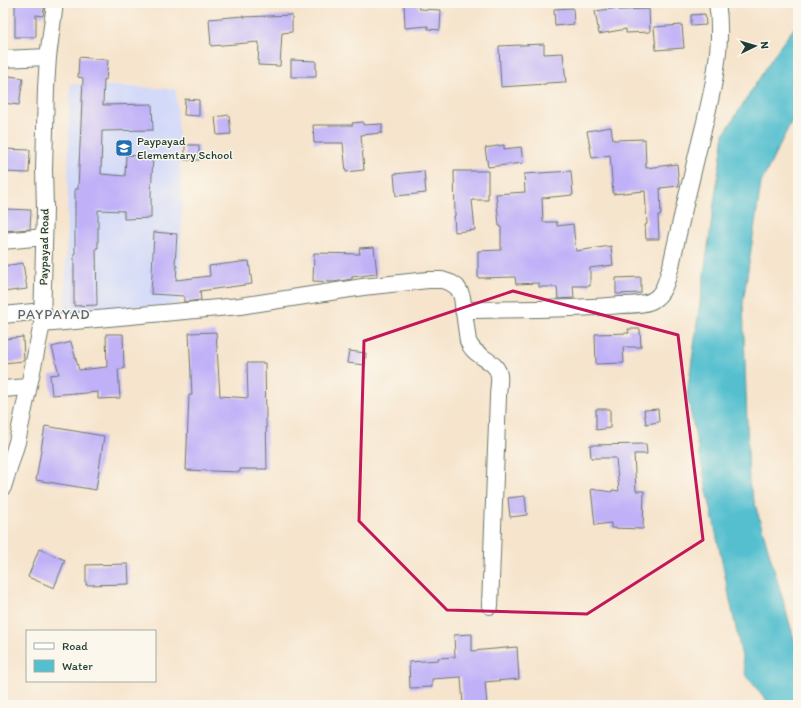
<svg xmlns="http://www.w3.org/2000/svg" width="801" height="708" font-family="Itim,sans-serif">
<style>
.built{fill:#d2d9f9}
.water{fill:#54bfcf;stroke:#3a7e82}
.building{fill:#bfb0f8}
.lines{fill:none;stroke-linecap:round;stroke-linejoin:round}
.minor-casing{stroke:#6a7769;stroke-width:18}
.minor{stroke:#fff;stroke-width:16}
.marked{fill:none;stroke:#c2185b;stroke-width:3;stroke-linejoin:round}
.labels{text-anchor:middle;stroke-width:3;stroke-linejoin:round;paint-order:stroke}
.poi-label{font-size:12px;fill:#1f3d34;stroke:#fbf7ec;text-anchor:start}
.street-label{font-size:12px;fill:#1f3d34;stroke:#fbf7ec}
.quarter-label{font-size:14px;letter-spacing:1px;fill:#576579;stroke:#fbf7ec}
</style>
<rect width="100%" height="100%" fill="#fbf7ec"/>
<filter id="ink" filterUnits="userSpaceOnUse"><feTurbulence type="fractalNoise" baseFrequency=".025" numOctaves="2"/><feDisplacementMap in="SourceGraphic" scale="8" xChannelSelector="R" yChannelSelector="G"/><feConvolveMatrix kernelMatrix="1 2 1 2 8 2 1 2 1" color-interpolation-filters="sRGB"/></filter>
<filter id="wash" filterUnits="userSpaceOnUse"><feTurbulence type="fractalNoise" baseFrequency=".012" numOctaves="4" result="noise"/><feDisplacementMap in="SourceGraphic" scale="16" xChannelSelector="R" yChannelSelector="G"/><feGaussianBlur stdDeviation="0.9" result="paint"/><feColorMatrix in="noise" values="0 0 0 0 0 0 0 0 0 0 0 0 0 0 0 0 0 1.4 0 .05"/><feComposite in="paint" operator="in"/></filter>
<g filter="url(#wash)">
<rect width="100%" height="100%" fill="#f6e4cc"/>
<!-- built -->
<polygon class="built" points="70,84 176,89 182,208 179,304 65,315"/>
<!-- water -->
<polygon class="water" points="798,23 798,108 761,183 743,303 749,483 795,642 798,648 798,705 771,705 746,676 687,395 724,134 778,49"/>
<g id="blocks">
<!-- building -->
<g class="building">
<polygon points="15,3 45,3 43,16 36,15 36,37 15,37"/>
<polygon points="404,3 418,3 419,9 441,10 440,30 428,29 428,26 405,28"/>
<polygon points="573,8 574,24 555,26 554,9"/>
<polygon points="619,8 619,10 649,9 650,32 626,33 626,29 599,34 595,11"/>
<polygon points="705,14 706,25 691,26 691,15"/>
<polygon points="292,15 292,32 282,33 280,66 258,65 259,42 211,46 209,19 243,16 244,17"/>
<polygon points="682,25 684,48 656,50 654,27"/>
<polygon points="544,44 544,54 563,53 566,82 546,83 546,84 501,87 499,46"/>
<polygon points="79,57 108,60 106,80 104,79 103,105 152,104 153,130 102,131 101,174 125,176 126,155 153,157 151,194 151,218 124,219 124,211 98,210 98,248 96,248 97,305 74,306 74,254 75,254 75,189 78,189 83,78 78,77"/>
<polygon points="291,60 316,61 316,77 291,77"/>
<polygon points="3,75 23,78 19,105 3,103"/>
<polygon points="185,99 199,100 199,116 184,115"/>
<polygon points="229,115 231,134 217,135 215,117"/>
<polygon points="363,122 363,125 382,124 382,133 361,135 364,170 346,172 343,143 314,143 313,125 353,125 352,123"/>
<polygon points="611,127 613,140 645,139 646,168 677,164 679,186 660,188 661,215 658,215 659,239 646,239 645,225 647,224 645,191 613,194 610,155 592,158 587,131"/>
<rect x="185" y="145" width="14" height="15"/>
<polygon points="504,145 504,149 521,147 523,163 488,167 485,148"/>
<polygon points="3,149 30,150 29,173 3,172"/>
<polygon points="424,171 426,193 396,196 394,174"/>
<polygon points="454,171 488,171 488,200 472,200 475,230 455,232 454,216 455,216"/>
<polygon points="571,171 573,195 542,198 543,222 557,222 557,226 573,224 576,251 611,246 613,265 590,268 590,286 573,286 574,298 558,299 557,287 539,287 539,283 516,284 515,277 478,278 478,251 501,250 501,226 499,226 496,194 525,192 524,174"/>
<polygon points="5,209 31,210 30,229 4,231"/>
<polygon points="154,232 177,234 175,265 177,266 176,280 210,276 209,266 249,261 252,284 200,291 201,300 184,302 184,296 151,294"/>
<polygon points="374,247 377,274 352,277 352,279 334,282 313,281 314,253 360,254 359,248"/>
<polygon points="23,263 27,289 3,292 3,266"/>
<polygon points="641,277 641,293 616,294 616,278"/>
<polygon points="628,329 640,329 641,347 623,347 624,363 596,364 595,334 629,333"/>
<polygon points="216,332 220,396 248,398 247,363 265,363 267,469 240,469 240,472 186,470 189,395 192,395 189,333"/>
<polygon points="106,334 123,334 124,369 118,369 120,398 98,399 98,392 75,394 75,393 52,395 50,375 59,374 52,347 71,342 79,370 107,367"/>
<polygon points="23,337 24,361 3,363 3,339"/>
<polygon points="349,351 366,353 365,365 347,363"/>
<polygon points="596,409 610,409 610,428 596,430"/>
<polygon points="658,409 659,422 646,424 644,410"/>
<polygon points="45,426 104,436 96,490 36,480"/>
<polygon points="646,444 647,454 634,454 636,491 644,491 643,529 611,528 611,523 595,525 591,489 612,492 612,490 619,491 616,458 591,458 590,445"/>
<polygon points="525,496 527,515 510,517 508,498"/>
<polygon points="39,549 65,560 54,588 28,577"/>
<polygon points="128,564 129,584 86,585 86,565"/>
<polygon points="472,634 472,651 517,647 519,679 485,682 487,705 463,705 461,677 432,679 432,687 410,688 409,662 439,660 438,658 455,657 454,635"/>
</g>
</g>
</g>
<g filter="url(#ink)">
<use href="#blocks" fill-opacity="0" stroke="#6a7769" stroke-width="1"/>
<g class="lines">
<defs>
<g id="minor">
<polyline points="3,59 48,57"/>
<polyline points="3,241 44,237"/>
<path d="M 463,310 C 515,309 568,310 620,305 C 629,305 645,305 653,300 C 665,293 667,278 671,266 C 679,227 689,189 698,150 C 709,106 725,49 717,3"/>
<polyline points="3,315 43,311"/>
<path d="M 42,324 L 240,306 L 363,287 L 428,280 L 442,280 L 451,283 L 457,287 L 460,292 L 462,297 L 468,341 C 474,358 496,359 499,375 C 500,381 498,390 498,397 L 490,606"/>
<polyline points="3,389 28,387"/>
<polyline points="3,487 17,442 42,324 45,209 44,170 46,88 48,57 55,3"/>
</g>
</defs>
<!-- minor casing -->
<use href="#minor" class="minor-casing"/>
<!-- minor -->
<use href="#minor" class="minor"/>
</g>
</g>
<!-- marked area -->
<path class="marked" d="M 513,291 L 678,335 L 703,540 L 587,614 L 447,610 L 359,521 L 364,341 Z"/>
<!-- icons -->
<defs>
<symbol id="school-square" viewBox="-11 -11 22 22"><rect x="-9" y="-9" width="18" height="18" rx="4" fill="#1f6fb2" stroke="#fbf7ec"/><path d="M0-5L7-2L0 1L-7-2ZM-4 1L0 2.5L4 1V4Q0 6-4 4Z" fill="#fff"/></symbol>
</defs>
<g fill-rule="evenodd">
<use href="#school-square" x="114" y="138" width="20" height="20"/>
</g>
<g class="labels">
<!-- poi labels -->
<g class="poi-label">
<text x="137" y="145">Paypayad<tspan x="137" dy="14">Elementary School</tspan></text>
</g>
<!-- street labels -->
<g class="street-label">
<text transform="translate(44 247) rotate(-89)" y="4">Paypayad Road</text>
</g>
<!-- quarter labels -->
<g class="quarter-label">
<text x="54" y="319">PAYPAYAD</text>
</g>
</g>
<!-- margin -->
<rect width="801" height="708" fill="none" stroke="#fbf7ec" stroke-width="16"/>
<!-- legend -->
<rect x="26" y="630" width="130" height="52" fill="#fbf7ec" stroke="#a3ada2"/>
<rect x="34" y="643" width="20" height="6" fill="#ffffff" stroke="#a3ada2"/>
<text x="62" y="650" font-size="12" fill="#1f3d34">Road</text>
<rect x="34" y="660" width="20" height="12" fill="#54bfcf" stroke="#a3ada2"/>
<text x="62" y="670" font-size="12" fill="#1f3d34">Water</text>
<!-- north arrow -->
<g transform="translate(755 46) rotate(85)" stroke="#fbf7ec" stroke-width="3" paint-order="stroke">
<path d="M0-3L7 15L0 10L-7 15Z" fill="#1f3d34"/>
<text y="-6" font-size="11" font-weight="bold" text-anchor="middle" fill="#1f3d34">N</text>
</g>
</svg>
